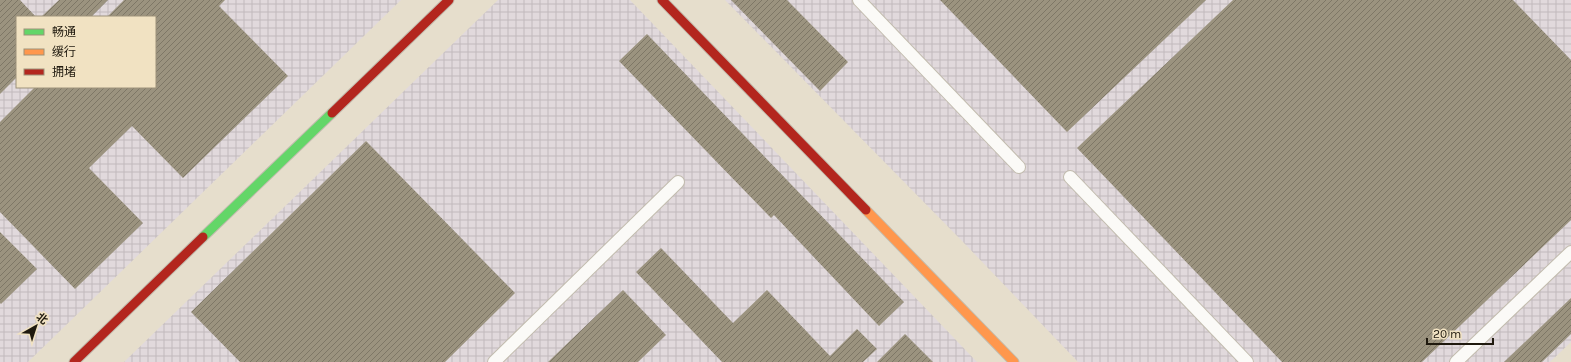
<svg xmlns="http://www.w3.org/2000/svg" width="1571" height="362" font-family="Karla,'Noto Sans SC',sans-serif">
<style>
.industrial{fill:url(#industrial-grid);fill-rule:evenodd}
.building{fill:url(#building-hatch)}
.lines{fill:none;stroke-linecap:round;stroke-linejoin:round}
.lane-casing{stroke:#c2bcae;stroke-width:14}
.fast-casing{stroke:#c2bcae;stroke-width:11}
.slow-casing{stroke:#c2bcae;stroke-width:11}
.jam-casing{stroke:#c2bcae;stroke-width:11}
.lane{stroke:#fbfaf7;stroke-width:12}
.fast{stroke:#63d668;stroke-width:9}
.slow{stroke:#ff974d;stroke-width:9}
.jam{stroke:#b3261e;stroke-width:9}
</style>
<defs>
<pattern id="industrial-grid" width="8" height="8" patternUnits="userSpaceOnUse"><rect width="8" height="8" fill="#e1d9dc"/><path d="M0 4h8M4 0v8" fill="none" stroke="#c1babc"/></pattern>
<pattern id="building-hatch" width="6" height="6" patternUnits="userSpaceOnUse"><rect width="6" height="6" fill="#9b937f"/><path d="M-1 1l2-2M0 6l6-6M5 7l2-2" fill="none" stroke="#7e7766"/></pattern>
</defs>
<rect width="100%" height="100%" fill="#e6decc"/>
<!-- industrial -->
<g class="industrial">
<path d="M 0,0 L 401,0 L 28,362 L 0,362 ZM 17,17 L 155,17 L 155,87 L 17,87 Z"/>
<polygon points="498,0 630,0 977,362 124,362"/>
<polygon points="725,0 1571,0 1571,342 1550,362 1078,362 964,243"/>
</g>
<!-- building -->
<g class="building">
<polygon points="0,0 20,0 36,17 17,17 17,77 0,94"/>
<polygon points="59,0 108,0 91,17 41,17"/>
<polygon points="124,0 225,0 219,6 288,76 183,178 132,126 89,168 143,223 75,289 0,212 0,122 35,87 155,87 155,17 107,17"/>
<polygon points="731,0 787,0 848,62 820,91"/>
<polygon points="940,0 1206,0 1067,132"/>
<polygon points="1233,0 1513,0 1571,60 1571,220 1422,362 1282,362 1077,148"/>
<polygon points="647,34 904,302 879,326 774,215 771,218 619,61"/>
<polygon points="366,141 515,293 445,362 240,362 191,312"/>
<polygon points="0,232 37,269 1,304 0,303"/>
<polygon points="661,248 733,323 767,290 830,356 857,329 877,349 863,362 722,362 636,272"/>
<polygon points="623,290 666,335 638,362 548,362"/>
<polygon points="1571,298 1571,334 1542,362 1504,362"/>
<polygon points="905,334 933,362 877,362"/>
</g>
<g class="lines">
<defs>
<g id="lane">
<polyline points="859,0 1019,167"/>
<polyline points="1070,177 1247,362"/>
<polyline points="494,362 678,182"/>
<polyline points="1456,362 1571,252"/>
</g>
<polyline id="fast" points="203,237 332,113"/>
<polyline id="slow" points="866,210 1014,362"/>
<g id="jam">
<polyline points="662,0 866,210"/>
<polyline points="332,113 449,0"/>
<polyline points="74,362 203,237"/>
</g>
</defs>
<!-- lane casing -->
<use href="#lane" class="lane-casing"/>
<!-- fast casing -->
<use href="#fast" class="fast-casing"/>
<!-- slow casing -->
<use href="#slow" class="slow-casing"/>
<!-- jam casing -->
<use href="#jam" class="jam-casing"/>
<!-- lane -->
<use href="#lane" class="lane"/>
<!-- fast -->
<use href="#fast" class="fast"/>
<!-- slow -->
<use href="#slow" class="slow"/>
<!-- jam -->
<use href="#jam" class="jam"/>
</g>
<!-- legend -->
<rect x="16" y="16" width="140" height="72" fill="#f1e2c2" stroke="#9d927a"/>
<rect x="24" y="29" width="20" height="6" fill="#63d668" stroke="#9d927a"/>
<text x="52" y="36" font-size="12" fill="#1f190e">畅通</text>
<rect x="24" y="49" width="20" height="6" fill="#ff974d" stroke="#9d927a"/>
<text x="52" y="56" font-size="12" fill="#1f190e">缓行</text>
<rect x="24" y="69" width="20" height="6" fill="#b3261e" stroke="#9d927a"/>
<text x="52" y="76" font-size="12" fill="#1f190e">拥堵</text>
<!-- north arrow -->
<g transform="translate(36 326) rotate(39)" stroke="#f1e2c2" stroke-width="3" paint-order="stroke">
<path d="M0-3L7 15L0 10L-7 15Z" fill="#1f190e"/>
<text y="-6" font-size="11" font-weight="bold" text-anchor="middle" fill="#1f190e">北</text>
</g>
<!-- scale -->
<path d="M1427 338v6h66v-6" fill="none" stroke="#1f190e" stroke-width="2"/>
<text x="1433" y="338" font-size="12" fill="#1f190e" stroke="#f1e2c2" stroke-width="3" paint-order="stroke">20 m</text>
</svg>
